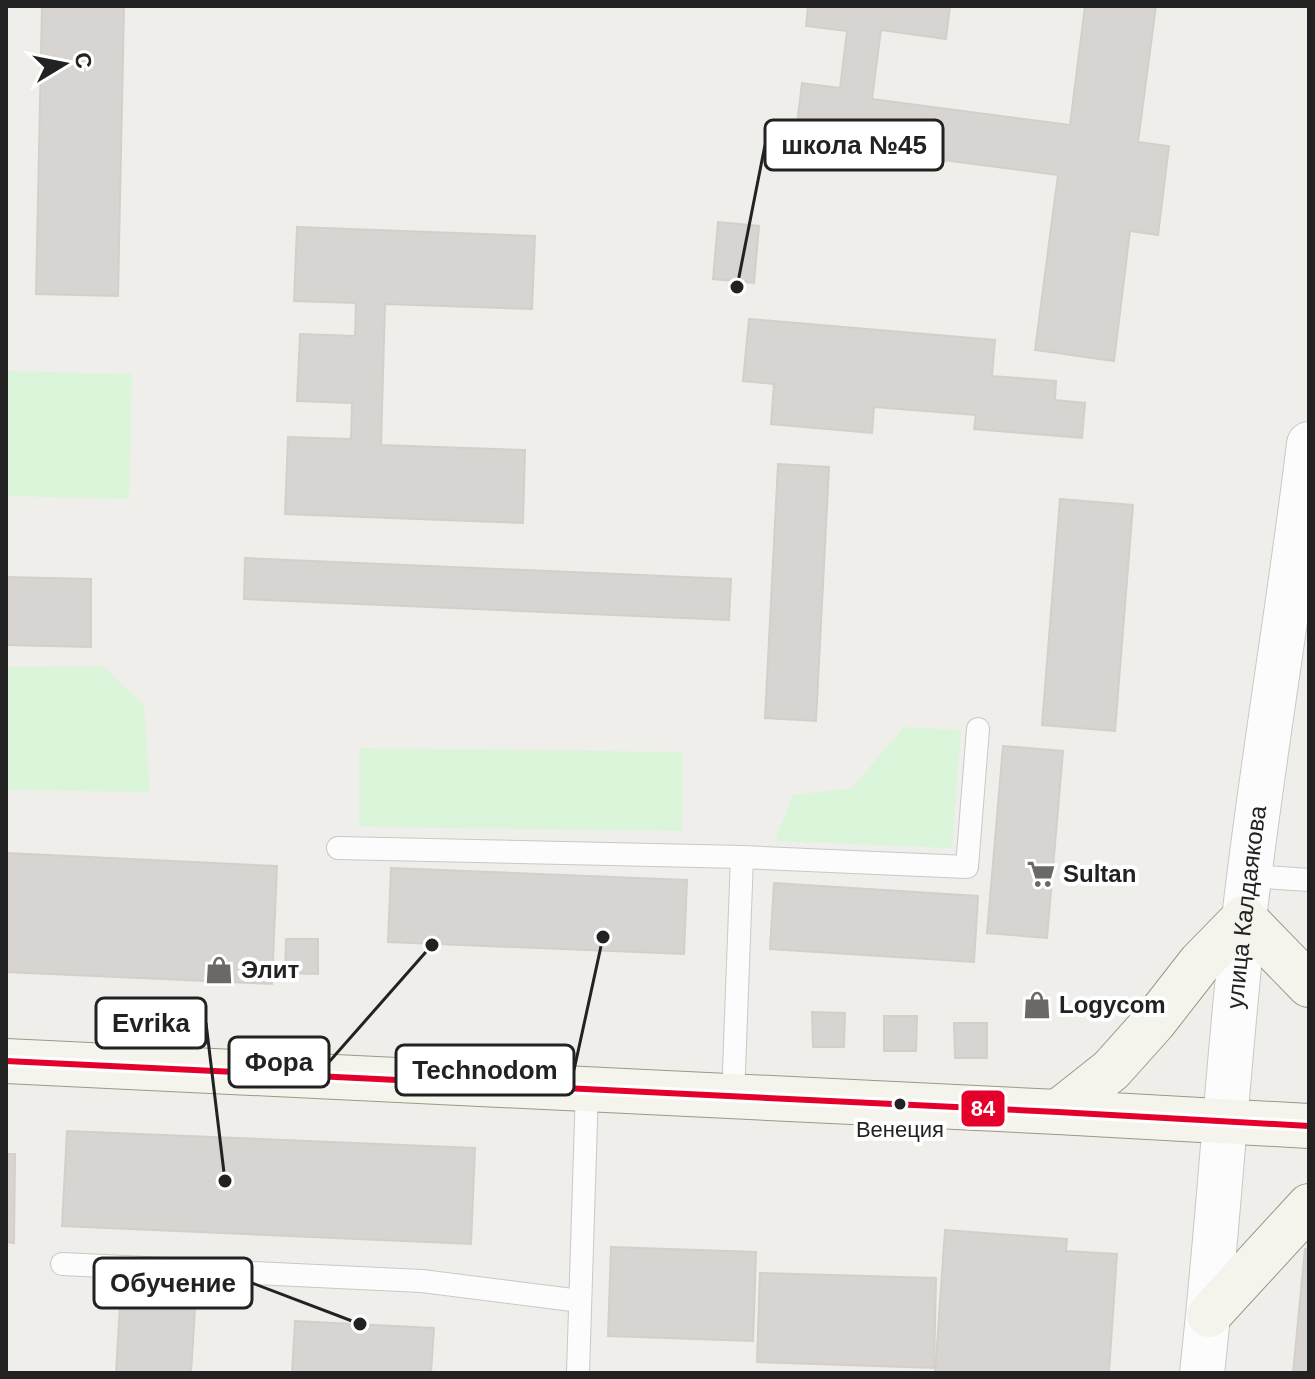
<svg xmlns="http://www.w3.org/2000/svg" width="1315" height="1379" font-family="Arial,sans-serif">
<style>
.park{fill:#daf5da}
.building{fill:#d7d4d2;stroke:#d3d0cc;stroke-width:2}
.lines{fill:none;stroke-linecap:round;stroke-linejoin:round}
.service-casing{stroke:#c9c8c7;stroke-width:24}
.tertiary-casing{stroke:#c9c8c7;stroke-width:46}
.secondary-casing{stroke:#999a82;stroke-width:46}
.service{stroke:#fdfcfc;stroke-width:22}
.tertiary{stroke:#fdfcfc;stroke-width:44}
.secondary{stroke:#f4f4ed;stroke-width:44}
.bus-1-casing{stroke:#fff;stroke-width:12}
.bus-1{stroke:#e4002b;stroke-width:6}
.bus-dot{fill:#222;stroke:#fff;stroke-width:3}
.labels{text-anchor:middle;stroke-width:8;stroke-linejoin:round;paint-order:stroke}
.bus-label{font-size:22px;fill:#222;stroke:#fff}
.poi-label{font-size:24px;font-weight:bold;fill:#222;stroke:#fff;text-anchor:start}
.street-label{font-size:24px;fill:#222;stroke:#fff}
.leader{fill:none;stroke:#222;stroke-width:3}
.callout-dot{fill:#222;stroke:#fff;stroke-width:3}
.callout{fill:#fff;stroke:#222;stroke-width:3}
.callout-label{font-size:26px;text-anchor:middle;font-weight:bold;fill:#222}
.line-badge{stroke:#fff;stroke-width:3}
.badge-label{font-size:22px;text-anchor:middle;font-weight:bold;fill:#fff}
</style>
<rect width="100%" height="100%" fill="#f0eeeb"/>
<!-- park -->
<g class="park">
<polygon points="6,371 132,374 129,499 6,496"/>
<polygon points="102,666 144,705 150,792 6,790 6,667"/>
<polygon points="904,727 961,730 952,848 775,841 793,795 852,788"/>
<polygon points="359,748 682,752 682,831 359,827"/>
</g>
<!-- building -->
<g class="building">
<polygon points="42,6 124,6 118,296 36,294"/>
<polygon points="808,6 950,6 946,39 881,30 872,99 1070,125 1085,6 1156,6 1138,142 1169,146 1158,235 1130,231 1114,361 1035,350 1058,175 795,141 802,83 840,88 847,31 806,26"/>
<polygon points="718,222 759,226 754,283 713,279"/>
<polygon points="297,227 535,236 532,309 385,304 381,445 525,450 523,523 285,514 288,437 351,439 352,403 297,401 300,334 355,336 356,303 294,301"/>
<polygon points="749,319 995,340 992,376 1056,381 1055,400 1085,403 1082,438 974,429 976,415 874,407 872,433 771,424 774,384 743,381"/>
<polygon points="778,464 829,467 816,721 765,718"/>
<polygon points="1060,499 1133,505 1115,731 1042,725"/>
<polygon points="245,558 731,579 729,620 244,599"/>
<polygon points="6,577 91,579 91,647 6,645"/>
<polygon points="1003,746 1063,751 1047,938 987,933"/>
<polygon points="6,853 277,866 272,984 6,972"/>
<polygon points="391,868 687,880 684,954 388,942"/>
<polygon points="774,883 978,896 974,962 770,949"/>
<polygon points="286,939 318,939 318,974 285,973"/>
<polygon points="812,1012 845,1013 844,1047 813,1047"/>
<polygon points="884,1016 917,1016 916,1051 884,1051"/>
<polygon points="954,1023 987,1023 987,1058 955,1058"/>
<polygon points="67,1131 475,1148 471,1244 62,1226"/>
<polygon points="6,1154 15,1154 14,1243 6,1242"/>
<polygon points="945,1230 1067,1239 1066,1251 1117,1254 1109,1373 935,1373"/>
<polygon points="611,1247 756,1252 753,1341 608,1336"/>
<polygon points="1305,1249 1309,1249 1309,1373 1293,1373"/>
<polygon points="760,1273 936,1278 934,1368 757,1362"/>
<polygon points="120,1304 195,1308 191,1373 116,1373"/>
<polygon points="295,1321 434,1328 431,1373 292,1373"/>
</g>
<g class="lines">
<defs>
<g id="service">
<polyline points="338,848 742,857"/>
<polyline points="1250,876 1309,880"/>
<polyline points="733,1097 742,857 967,867 978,729"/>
<polyline points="62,1264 422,1281 580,1301"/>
<polyline points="578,1373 587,1089"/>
</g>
<g id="tertiary">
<path id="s1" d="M 1202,1373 C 1219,1222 1227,1070 1244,919 C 1262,761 1290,603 1309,444"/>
</g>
<g id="secondary">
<polyline points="6,1061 1058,1112 1309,1126"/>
<polyline points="1058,1112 1111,1070 1154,1022 1200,963 1244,918 1309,985"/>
<polyline points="1209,1315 1309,1206"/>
</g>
</defs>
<!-- service casing -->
<use href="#service" class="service-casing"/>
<!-- tertiary casing -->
<use href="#tertiary" class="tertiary-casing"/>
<!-- secondary casing -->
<use href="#secondary" class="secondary-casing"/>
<!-- service -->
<use href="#service" class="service"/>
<!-- tertiary -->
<use href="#tertiary" class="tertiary"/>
<!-- secondary -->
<use href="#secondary" class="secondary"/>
<defs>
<polyline id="bus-1" points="6,1061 1058,1112 1309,1126"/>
</defs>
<!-- bus-1 casing -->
<use href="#bus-1" class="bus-1-casing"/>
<!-- bus-1 -->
<use href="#bus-1" class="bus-1"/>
</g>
<!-- icons -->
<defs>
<symbol id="supermarket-bare" viewBox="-9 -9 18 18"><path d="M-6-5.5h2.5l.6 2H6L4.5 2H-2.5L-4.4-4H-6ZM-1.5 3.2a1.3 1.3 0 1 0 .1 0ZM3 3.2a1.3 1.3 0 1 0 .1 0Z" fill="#6a6968" stroke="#fff" stroke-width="2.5" paint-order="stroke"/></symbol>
<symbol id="shop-bare" viewBox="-9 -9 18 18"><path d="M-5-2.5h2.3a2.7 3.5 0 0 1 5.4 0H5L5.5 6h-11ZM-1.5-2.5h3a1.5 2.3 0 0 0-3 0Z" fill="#6a6968" stroke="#fff" stroke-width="2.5" paint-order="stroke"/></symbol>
</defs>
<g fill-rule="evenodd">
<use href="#supermarket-bare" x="1021" y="854" width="40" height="40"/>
<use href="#shop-bare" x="199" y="950" width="40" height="40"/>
<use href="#shop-bare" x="1017" y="985" width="40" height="40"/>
</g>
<!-- markers -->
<circle class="bus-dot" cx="900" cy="1104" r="7"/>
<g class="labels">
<!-- bus labels -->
<g class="bus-label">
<text x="900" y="1137">Венеция</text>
</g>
<!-- poi labels -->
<g class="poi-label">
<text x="1063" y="882">Sultan</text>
<text x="241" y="978">Элит</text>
<text x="1059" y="1013">Logycom</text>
</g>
<!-- street labels -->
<g class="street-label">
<text dy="8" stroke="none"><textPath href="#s1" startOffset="468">улица Калдаякова</textPath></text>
</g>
</g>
<!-- callouts -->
<path class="leader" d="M737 287L765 145M225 1181L206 1023M432 945L329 1062M603 937L574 1070M360 1324L252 1283"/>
<g class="callout-dot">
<circle cx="737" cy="287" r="8"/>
<circle cx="225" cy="1181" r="8"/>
<circle cx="432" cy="945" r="8"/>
<circle cx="603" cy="937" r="8"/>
<circle cx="360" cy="1324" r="8"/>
</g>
<g class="callout">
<rect x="765" y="120" width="178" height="50" rx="8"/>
<rect x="96" y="998" width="110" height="50" rx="8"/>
<rect x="229" y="1037" width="100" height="50" rx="8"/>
<rect x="396" y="1045" width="178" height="50" rx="8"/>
<rect x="94" y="1258" width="158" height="50" rx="8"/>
</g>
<g class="callout-label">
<text x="854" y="154">школа №45</text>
<text x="151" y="1032">Evrika</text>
<text x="279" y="1071">Фора</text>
<text x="485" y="1079">Technodom</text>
<text x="173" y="1292">Обучение</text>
</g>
<rect class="line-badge" x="960" y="1089" width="46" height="39" rx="8" fill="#e4002b"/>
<g class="badge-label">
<text x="983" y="1116">84</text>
</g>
<!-- border -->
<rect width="1315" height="1379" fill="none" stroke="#222222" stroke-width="16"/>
<!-- north arrow -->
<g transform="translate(64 64) rotate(80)" stroke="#ffffff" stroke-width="6" paint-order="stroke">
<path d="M0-6L14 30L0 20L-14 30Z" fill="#222222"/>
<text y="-12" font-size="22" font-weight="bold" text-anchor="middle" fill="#222222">С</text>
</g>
</svg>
